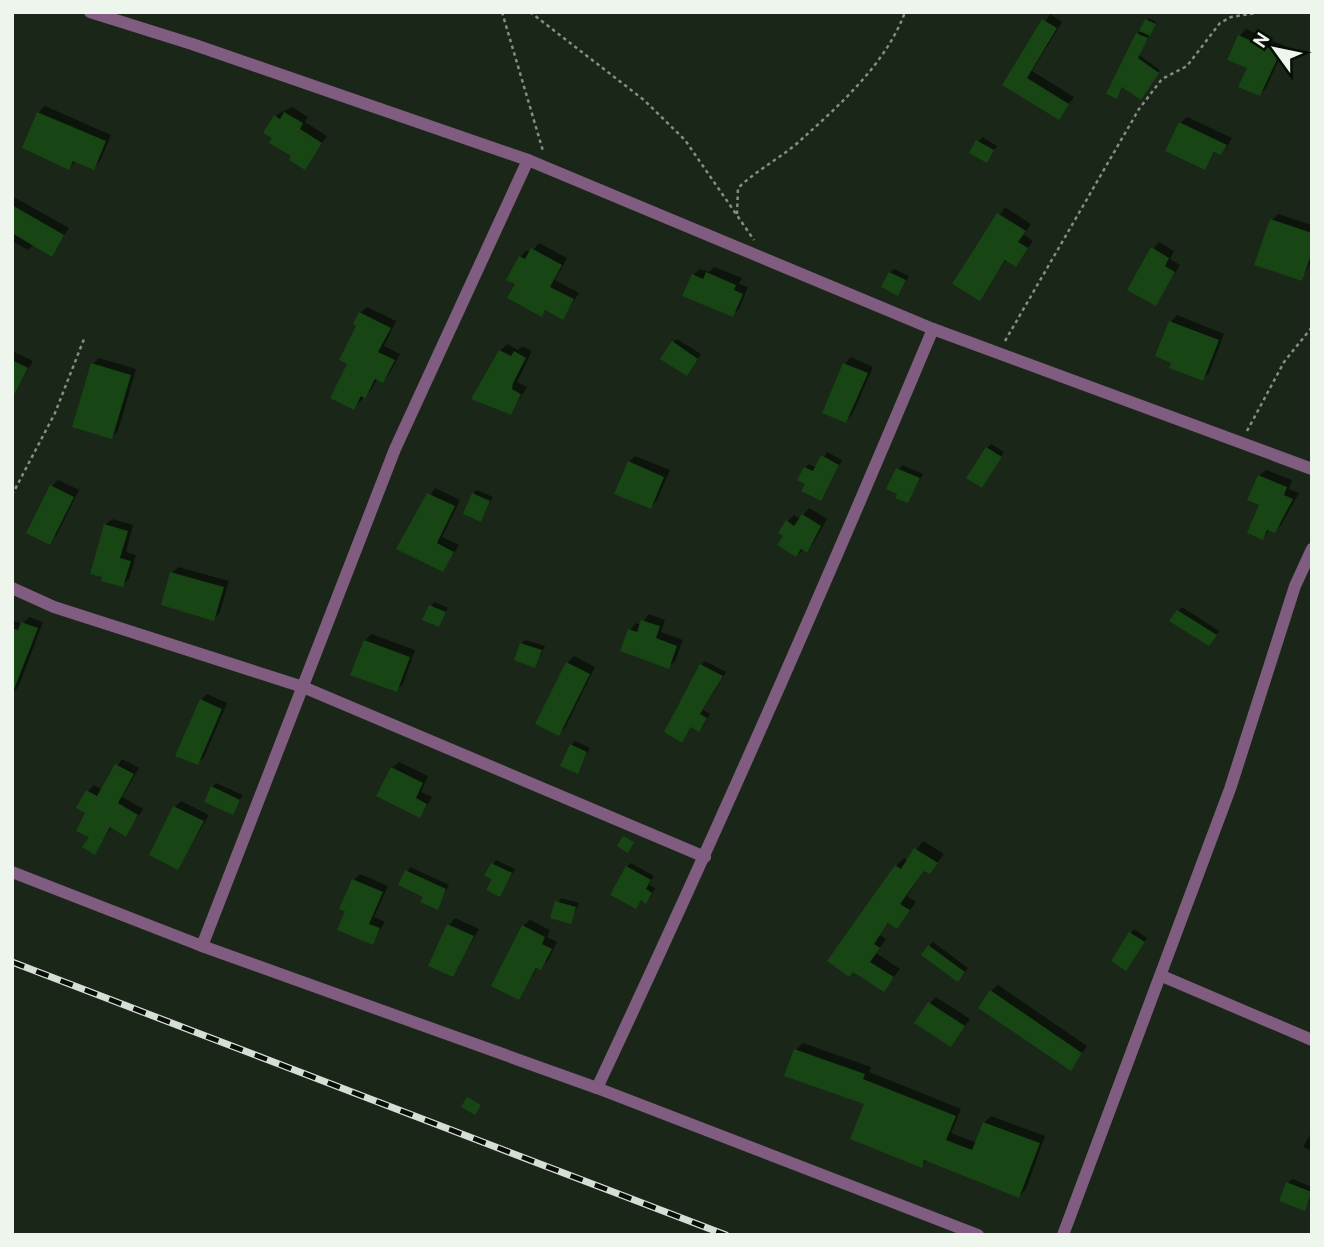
<svg xmlns="http://www.w3.org/2000/svg" width="1324" height="1247" font-family="Overpass,sans-serif">
<style>
.shadow{fill:#0007}
.building{fill:#174514}
.lines{fill:none;stroke-linecap:round;stroke-linejoin:round}
.path{stroke:#848e83;stroke-width:2.5;stroke-dasharray:3.5 3.5;stroke-linecap:butt}
.street{stroke:#805d80;stroke-width:12}
.rail-casing{stroke:#d6dfd5;stroke-width:7}
.rail{stroke:#080d08;stroke-width:4.5;stroke-dasharray:13;stroke-linecap:butt}
</style>
<rect width="100%" height="100%" fill="#1a2618"/>
<!-- shadow -->
<g class="shadow">
<polygon points="1050,14 1062,22 1032,71 1074,97 1059,118 1004,84"/>
<polygon points="1148,18 1156,22 1139,55 1160,70 1143,95 1123,86 1119,94 1138,34"/>
<polygon points="1246,29 1285,46 1266,88 1260,94 1240,36"/>
<polygon points="45,106 111,135 100,161 93,168 76,161 69,168 38,113"/>
<polygon points="292,107 308,117 305,122 327,136 305,168 293,155 275,116"/>
<polygon points="1187,117 1232,138 1227,147 1221,153 1216,151 1205,168 1180,123"/>
<polygon points="982,137 997,146 986,161 971,152"/>
<polygon points="12,196 69,228 51,254 34,244 28,250 12,241"/>
<polygon points="1005,207 1031,224 1024,235 1033,241 1016,265 1007,259 979,299 955,284"/>
<polygon points="1278,214 1312,225 1312,261 1301,279 1272,220"/>
<polygon points="1159,242 1174,251 1170,259 1180,265 1155,304 1153,249"/>
<polygon points="539,243 567,258 555,280 579,293 563,318 547,309 541,315 517,283 520,257 527,250 531,253"/>
<polygon points="714,267 742,278 739,284 748,287 739,309 732,315 693,275 700,269 709,272"/>
<polygon points="894,269 909,276 898,294 890,273"/>
<polygon points="367,307 396,321 384,346 400,354 389,374 383,381 378,378 371,390 354,408 350,363 360,313"/>
<polygon points="1177,315 1224,334 1209,373 1202,379 1171,322"/>
<polygon points="677,339 701,354 691,370 673,342"/>
<polygon points="507,344 518,350 522,346 532,351 517,382 527,387 510,413 500,351"/>
<polygon points="12,351 33,361 12,397"/>
<polygon points="851,357 873,367 852,415 846,421 824,412 845,364"/>
<polygon points="99,358 136,369 118,431 112,437 93,364"/>
<polygon points="991,444 1004,452 986,482 987,448"/>
<polygon points="827,452 842,460 820,499 807,484 805,468 809,464 817,468"/>
<polygon points="635,456 670,470 657,500 651,507 629,462"/>
<polygon points="902,465 923,474 908,501 889,488"/>
<polygon points="1266,470 1292,480 1289,489 1299,493 1281,525 1274,531 1270,529 1263,538 1259,476"/>
<polygon points="58,480 79,490 56,536 50,542 52,486"/>
<polygon points="435,488 460,500 442,537 459,545 443,570 398,548"/>
<polygon points="477,490 493,497 481,520 473,494"/>
<polygon points="809,508 827,519 813,544 796,555 785,535 787,522 794,515 800,519"/>
<polygon points="112,519 133,525 126,552 136,555 129,579 122,585 105,525"/>
<polygon points="178,567 229,581 220,612 214,619 172,573"/>
<polygon points="434,602 448,608 438,625 425,619"/>
<polygon points="1182,607 1219,631 1213,640 1178,611"/>
<polygon points="649,614 665,620 661,632 683,640 675,661 668,667 630,630 636,623 641,625"/>
<polygon points="29,617 43,622 18,688 12,693 12,620 22,624"/>
<polygon points="371,634 415,650 403,684 396,690 365,641"/>
<polygon points="525,640 545,646 535,666 521,644"/>
<polygon points="574,656 595,667 565,728 558,734 567,663"/>
<polygon points="705,661 726,672 703,710 710,714 703,726 699,729 692,725 686,736 701,665"/>
<polygon points="207,694 227,703 204,757 198,763 201,700"/>
<polygon points="575,741 590,748 577,772 571,745"/>
<polygon points="122,759 139,768 122,797 143,809 126,834 112,826 95,853 88,813 88,791 94,785 102,790"/>
<polygon points="399,762 428,776 421,792 432,797 420,816 392,768"/>
<polygon points="216,783 243,795 232,813 212,787"/>
<polygon points="181,801 209,815 178,868 175,807"/>
<polygon points="923,841 944,854 930,872 925,869 907,896 916,902 904,918 897,926 890,921 880,935 886,939 876,953 900,969 884,990 854,970 829,961 896,866 904,858 908,861"/>
<polygon points="496,860 515,869 500,895 494,878 487,875"/>
<polygon points="631,863 654,876 649,885 655,888 650,898 646,901 642,899 636,907 627,867"/>
<polygon points="410,867 449,885 437,908 425,896 400,884"/>
<polygon points="360,874 388,886 374,917 385,922 372,943 347,910 354,880"/>
<polygon points="561,898 579,903 570,922 552,917"/>
<polygon points="455,918 479,929 452,975 431,965 449,925"/>
<polygon points="530,920 550,930 547,937 557,942 547,962 538,967 519,998 523,926"/>
<polygon points="1134,929 1147,938 1130,965 1131,933"/>
<polygon points="933,942 968,968 962,976 929,946"/>
<polygon points="998,985 1087,1046 1071,1069 991,991"/>
<polygon points="936,997 970,1019 951,1045 930,1003"/>
<polygon points="803,1043 871,1067 869,1072 961,1109 951,1133 977,1143 984,1123 991,1116 1045,1136 1026,1189 1019,1196 927,1160 921,1166 866,1103 787,1075 796,1050"/>
<polygon points="1312,1132 1312,1151 1303,1147"/>
<polygon points="1292,1179 1312,1187 1312,1196 1305,1209 1288,1183"/>
</g>
<!-- building -->
<g class="building">
<polygon points="1042,19 1057,28 1027,78 1069,104 1059,120 1002,85"/>
<polygon points="1145,19 1156,24 1150,36 1139,31"/>
<polygon points="1136,33 1148,38 1138,58 1159,73 1141,100 1122,87 1117,99 1106,94"/>
<polygon points="1238,35 1280,53 1260,96 1238,87 1247,68 1227,60"/>
<polygon points="37,112 106,141 94,170 73,161 69,170 22,148"/>
<polygon points="284,112 303,123 300,129 322,143 305,170 289,160 291,156 269,143 272,138 263,133 274,115 280,119"/>
<polygon points="1179,122 1227,145 1221,155 1214,152 1205,170 1165,151"/>
<polygon points="976,140 994,150 987,163 969,153"/>
<polygon points="12,205 64,235 52,257 12,233"/>
<polygon points="997,213 1026,231 1018,242 1028,248 1016,267 1005,260 980,301 952,284"/>
<polygon points="1270,219 1312,233 1312,252 1302,281 1254,265"/>
<polygon points="1151,247 1169,258 1165,266 1175,272 1156,306 1127,290"/>
<polygon points="531,248 562,265 550,287 574,299 563,320 545,310 542,317 507,298 515,284 506,280 519,256 525,259"/>
<polygon points="706,272 736,285 734,290 743,294 733,317 682,296 692,274 703,279"/>
<polygon points="889,272 906,280 898,296 881,287"/>
<polygon points="359,312 391,328 378,352 395,360 383,383 375,379 365,399 361,396 354,410 330,398 347,364 339,360 356,326 353,324"/>
<polygon points="1169,321 1219,340 1203,381 1169,368 1171,363 1155,356"/>
<polygon points="672,341 698,359 687,376 660,359"/>
<polygon points="499,350 511,356 514,351 526,358 513,383 512,389 521,394 511,415 471,399"/>
<polygon points="12,360 28,368 12,399"/>
<polygon points="91,363 131,375 112,439 72,427"/>
<polygon points="843,363 868,373 846,423 822,413"/>
<polygon points="986,447 1002,457 982,488 966,478"/>
<polygon points="821,455 839,465 821,501 801,491 805,484 797,480 804,467 813,471"/>
<polygon points="628,461 664,477 651,509 614,494"/>
<polygon points="896,468 920,478 908,503 895,498 897,494 886,489"/>
<polygon points="1258,475 1287,487 1284,495 1293,499 1275,533 1267,530 1263,540 1247,533 1259,505 1247,500"/>
<polygon points="50,485 74,497 50,545 26,533"/>
<polygon points="427,493 455,506 437,543 454,552 443,572 396,549"/>
<polygon points="472,493 490,501 481,522 463,514"/>
<polygon points="802,514 821,526 807,553 801,549 796,557 777,545 783,536 778,533 786,520 794,526"/>
<polygon points="104,524 128,531 120,558 131,561 123,587 101,581 102,577 90,574"/>
<polygon points="170,572 224,587 214,621 161,605"/>
<polygon points="429,605 446,612 439,627 422,620"/>
<polygon points="1177,610 1217,635 1209,646 1169,621"/>
<polygon points="641,620 660,626 656,638 677,646 669,669 620,651 628,629 637,632"/>
<polygon points="21,622 38,628 13,692 12,628 18,630"/>
<polygon points="364,640 410,657 397,692 350,675"/>
<polygon points="520,643 542,650 535,668 514,660"/>
<polygon points="566,662 590,674 559,736 535,724"/>
<polygon points="700,664 723,676 700,714 707,718 699,732 691,727 682,743 664,732"/>
<polygon points="200,699 222,709 198,765 175,756"/>
<polygon points="570,744 587,752 578,774 560,766"/>
<polygon points="115,764 134,774 118,803 138,815 126,837 110,827 95,855 82,847 89,837 76,831 85,813 76,808 86,790 97,796"/>
<polygon points="391,767 423,783 416,798 427,804 420,818 376,796"/>
<polygon points="211,786 240,800 233,815 204,802"/>
<polygon points="173,806 204,821 178,870 149,855"/>
<polygon points="623,836 634,842 628,853 617,846"/>
<polygon points="914,848 938,863 930,874 924,871 900,904 910,910 897,929 888,923 874,944 880,948 870,962 894,977 884,992 853,972 849,977 827,961 895,865 901,869"/>
<polygon points="491,863 512,873 500,897 486,890 492,879 484,876"/>
<polygon points="626,866 651,880 646,889 652,893 646,904 641,900 636,909 610,895"/>
<polygon points="405,870 446,889 438,910 420,902 423,897 398,885"/>
<polygon points="352,879 383,892 369,924 380,928 373,945 337,930 345,911 339,909"/>
<polygon points="555,901 576,907 571,924 550,918"/>
<polygon points="447,924 474,936 453,977 428,966"/>
<polygon points="522,925 545,937 542,944 552,949 541,970 536,968 519,1000 491,986"/>
<polygon points="1129,932 1145,942 1126,971 1111,961"/>
<polygon points="928,945 965,972 958,982 921,955"/>
<polygon points="990,990 1082,1053 1071,1071 978,1008"/>
<polygon points="928,1002 965,1026 951,1047 914,1023"/>
<polygon points="794,1049 865,1074 863,1079 956,1116 946,1140 972,1150 983,1122 1040,1143 1019,1198 924,1160 922,1168 850,1139 864,1104 784,1076"/>
<polygon points="467,1097 481,1105 475,1115 461,1107"/>
<polygon points="1286,1182 1312,1192 1305,1211 1279,1201"/>
</g>
<g class="lines">
<!-- path -->
<g class="path">
<polyline points="502,12 543,151"/>
<polyline points="530,12 644,100 685,140 754,240"/>
<path d="M 737,214 L 738,188 C 759,168 783,157 803,138 C 841,104 887,62 905,12"/>
<polyline points="1005,341 1139,109 1162,79 1187,66 1220,23 1231,17 1262,12"/>
<polyline points="1247,431 1284,362 1312,327"/>
<polyline points="12,495 55,413 84,339"/>
</g>
<!-- street -->
<g class="street">
<polyline points="90,12 192,44 528,160"/>
<polyline points="12,588 54,607 303,687 705,857"/>
<polyline points="12,872 202,946 597,1088 978,1235"/>
<polyline points="202,946 395,449 528,160 933,329 1312,469"/>
<polyline points="1162,976 1312,1040"/>
<path d="M 597,1088 C 715,837 826,584 933,329"/>
<polyline points="1063,1235 1230,789 1295,586 1312,549"/>
</g>
<defs>
<polyline id="rail" points="12,962 726,1235"/>
</defs>
<!-- rail casing -->
<use href="#rail" class="rail-casing"/>
<!-- rail -->
<use href="#rail" class="rail"/>
</g>
<!-- border -->
<rect width="1324" height="1247" fill="none" stroke="#edf5ec" stroke-width="28"/>
<!-- north arrow -->
<g transform="translate(1275 49) rotate(303)" stroke="#080d08" stroke-width="5" paint-order="stroke">
<path d="M0-5L12 26L0 18L-12 26Z" fill="#edf5ec"/>
<text y="-10" font-size="19" font-weight="bold" text-anchor="middle" fill="#edf5ec">N</text>
</g>
</svg>
